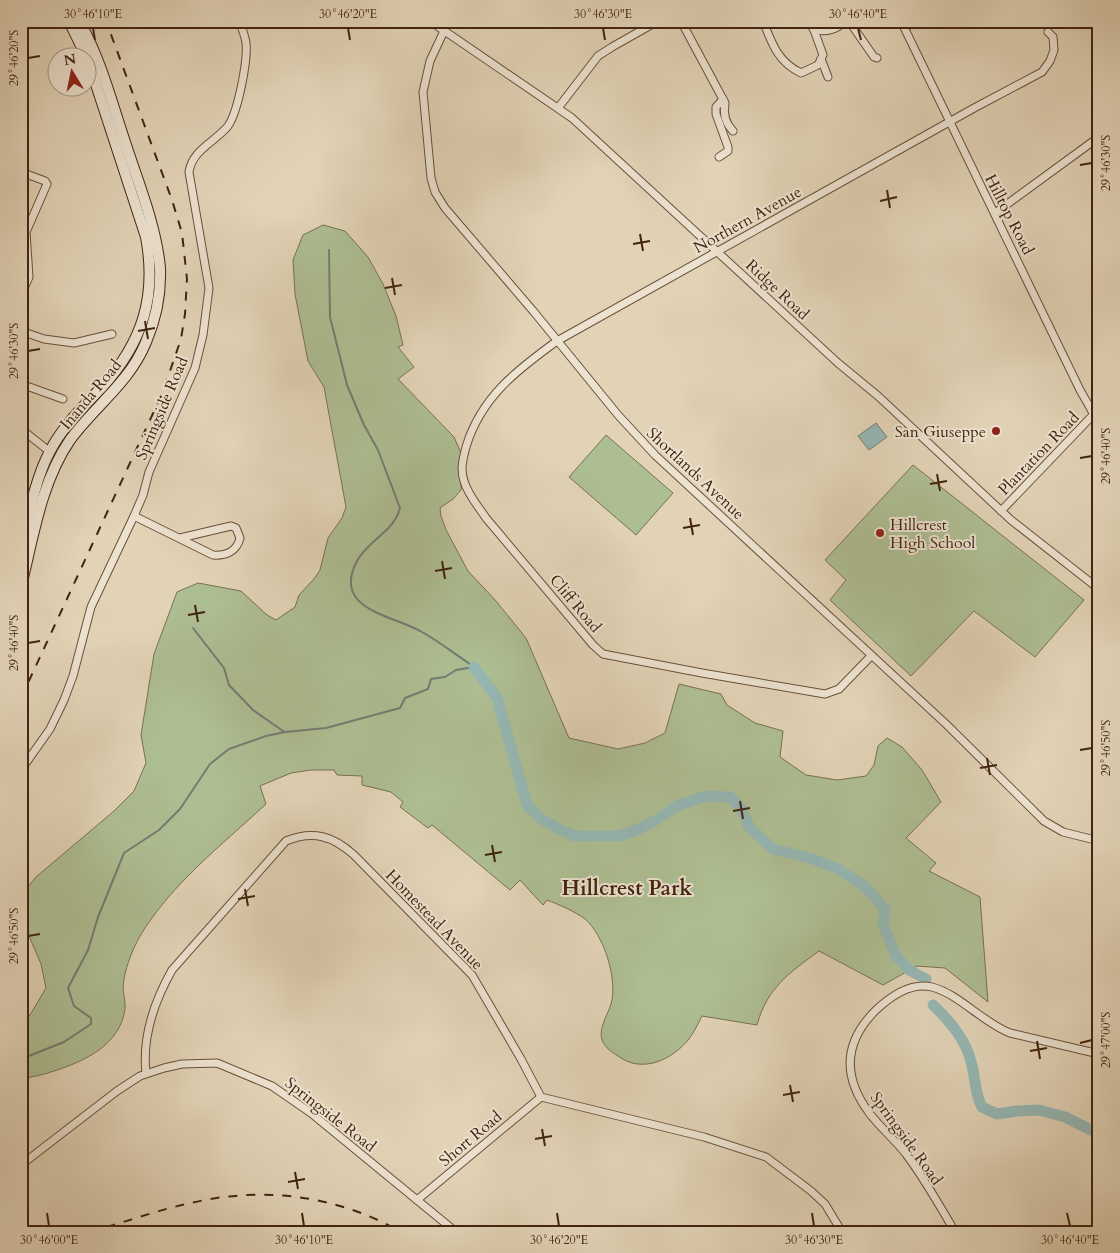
<svg xmlns="http://www.w3.org/2000/svg" width="1120" height="1253" font-family="Cardo,serif">
<style>
.green{fill:#aebe93;stroke:#787152}
.water{fill:#95b7b3;stroke:#747c72}
.lines{fill:none;stroke-linecap:round;stroke-linejoin:round}
.stream{stroke:#747c72;stroke-width:2}
.river{stroke:#95b7b3;stroke-width:11}
.street-casing{stroke:#6a503a;stroke-width:9}
.secondary-casing{stroke:#422410;stroke-width:12}
.street{stroke:#ece2d0;stroke-width:7}
.secondary{stroke:#ece2d0;stroke-width:10}
.rail{stroke:#422410;stroke-width:2;stroke-dasharray:9 9;stroke-linecap:butt}
.ticks{fill:none;stroke:#422410;stroke-width:2}
.poi-dot{fill:#8f2418;stroke:#ece2d0;stroke-width:2}
.labels{text-anchor:middle;stroke-width:4;stroke-linejoin:round;paint-order:stroke}
.street-label{font-size:16px;fill:#422410;stroke:#ece2d0}
.poi-label{font-size:16px;fill:#422410;stroke:#ece2d0;text-anchor:end}
.district-label{font-size:21px;font-weight:bold;fill:#422410;stroke:#ece2d0}
.neatline{fill:none;stroke:#422410;stroke-width:2}
.ticks-label{font-size:12px;text-anchor:middle;fill:#422410}
</style>
<rect width="100%" height="100%" fill="#e2d3b7"/>
<filter id="stains"><feTurbulence type="fractalNoise" baseFrequency=".004" numOctaves="4"/><feColorMatrix values="0 0 0 0 .2 0 0 0 0 .09 0 0 0 0 .02 0 0 0 .5 -.17"/></filter>
<radialGradient id="worn" r=".72"><stop offset=".6" stop-color="#630" stop-opacity="0"/><stop offset="1" stop-color="#630" stop-opacity=".3"/></radialGradient>
<!-- green -->
<g class="green">
<path d="M 323,225 L 345,231 L 368,257 L 383,284 L 396,316 L 403,345 L 398,347 L 414,367 L 398,379 L 454,437 L 461,453 L 461,490 L 453,499 L 440,508 L 441,516 L 446,530 L 468,571 L 496,601 L 526,638 L 569,738 L 618,749 L 645,743 L 665,733 L 679,684 L 721,694 L 727,705 L 755,723 L 783,731 L 780,757 L 806,775 L 837,780 L 866,776 L 874,765 L 878,746 L 887,738 L 902,747 L 922,770 L 941,802 L 906,838 L 936,863 L 929,871 L 980,897 L 988,1002 L 945,968 L 917,966 L 883,985 L 819,951 C 789,973 767,988 757,1025 L 702,1016 C 698,1024 694,1032 689,1039 C 672,1060 642,1074 618,1056 C 612,1052 605,1048 602,1040 C 598,1029 608,1014 611,1004 C 618,980 604,935 585,919 C 576,912 558,904 547,900 L 543,905 L 520,880 L 510,890 L 432,825 L 428,828 L 400,807 L 403,802 L 391,792 L 362,785 L 362,776 L 337,775 L 334,770 L 311,770 L 291,773 L 260,786 L 266,804 C 221,846 172,883 140,936 C 132,950 124,971 123,987 C 123,994 126,1002 125,1009 C 120,1045 85,1061 54,1071 C 44,1075 32,1076 21,1080 L 21,1030 L 46,988 L 41,964 L 26,929 L 28,909 L 22,894 L 36,877 L 114,811 L 134,791 L 146,763 L 141,735 L 154,654 L 177,592 L 198,583 L 241,591 L 267,615 L 276,620 L 295,607 L 299,595 L 314,579 L 320,570 L 328,538 L 342,518 L 346,507 L 324,387 L 308,361 L 295,294 L 293,260 L 303,235 Z"/>
<polygon points="606,435 673,493 636,535 569,477"/>
<polygon points="913,465 1084,600 1035,657 974,611 911,676 830,600 846,580 825,560"/>
</g>
<!-- water -->
<polygon class="water" points="876,423 887,437 869,450 858,436"/>
<g class="lines">
<!-- stream -->
<g class="stream">
<path d="M 329,250 L 330,317 L 347,385 L 364,425 L 378,450 L 400,508 C 394,532 368,540 357,561 C 331,610 393,615 422,632 C 440,642 456,655 473,666"/>
<polyline points="193,628 224,668 229,685 253,710 283,731"/>
<polyline points="21,1059 64,1042 91,1024 91,1018 74,1006 68,988 88,950 98,917 124,853 159,830 180,809 210,764 229,749 266,736 285,732 326,728 400,708 405,698 428,689 431,679 445,677 456,670 474,667"/>
</g>
<!-- river -->
<g class="river">
<polyline points="474,667 497,698 527,805 540,818 555,827 574,836 619,836 637,830 656,820 677,806 705,796 730,797 741,808 749,827 773,849 810,858 838,869 864,886 885,909 883,924 896,956 909,970 926,979"/>
<path d="M 933,1005 C 949,1020 966,1040 971,1062 C 976,1078 974,1092 982,1107 L 997,1114 L 1017,1111 L 1039,1110 L 1065,1117 L 1099,1134"/>
</g>
<defs>
<g id="street">
<polyline points="430,21 572,118 838,363 878,396 1011,520 1099,589"/>
<path d="M 681,21 L 725,103 C 723,114 725,123 733,131"/>
<path d="M 763,21 C 772,44 778,62 801,73 L 818,65 L 823,55 L 814,30"/>
<path d="M 808,21 L 814,30 C 828,32 835,30 846,21"/>
<polyline points="849,21 874,57 877,58"/>
<polyline points="901,21 1080,390 1092,411 1099,416"/>
<polyline points="934,21 948,23 954,21"/>
<polyline points="904,27 920,21"/>
<polyline points="444,31 430,61 423,92 431,178 435,192 445,208 534,312 618,415 655,455 946,724 1044,821 1063,832 1099,841"/>
<polyline points="821,59 828,77"/>
<polyline points="558,108 598,56 612,47 658,21"/>
<polyline points="719,157 728,151 728,147 716,114 716,107 723,99"/>
<polyline points="21,172 45,181 47,184 26,232 29,277 25,286 21,286"/>
<polyline points="995,213 1099,137"/>
<polyline points="21,331 44,339 74,343 112,334"/>
<polyline points="21,384 63,399"/>
<polyline points="1092,411 1099,395"/>
<polyline points="21,429 49,451"/>
<polyline points="1001,511 1094,414"/>
<path d="M 134,516 L 213,555 C 226,556 237,551 240,538 L 236,528 L 231,526 L 180,538"/>
<path d="M 871,656 L 839,689 L 825,694 L 702,673 L 603,654 L 593,645 L 486,518 C 478,506 468,495 464,481 C 460,469 463,459 466,447 C 481,397 517,370 557,341 L 976,107 L 1042,72 L 1050,61 L 1054,50 L 1053,37 L 1048,32"/>
<path d="M 21,770 L 50,729 L 64,700 L 73,676 L 91,607 L 134,516 L 143,495 L 149,472 L 195,368 L 203,335 L 209,288 L 189,172 C 192,150 215,142 228,126 C 238,112 248,60 246,43 C 245,36 242,28 239,21"/>
<path d="M 146,1073 C 142,1037 154,1002 172,970 L 286,841 C 313,830 333,836 354,855 L 472,975 L 521,1059 L 541,1097 L 704,1137 L 766,1157 L 811,1191 L 825,1204 L 842,1232"/>
<polyline points="21,1165 117,1091 140,1076 164,1068 182,1064 217,1063 272,1086 311,1113 456,1232"/>
<polyline points="417,1200 541,1097"/>
<path d="M 955,1232 C 940,1206 924,1178 906,1154 C 895,1140 881,1128 870,1114 C 842,1077 843,1042 877,1009 C 891,996 912,982 932,987 C 959,994 982,1022 1010,1033 L 1099,1054"/>
</g>
<g id="secondary">
<polyline points="69,21 87,58"/>
<path d="M 21,549 C 28,518 35,479 50,451 C 63,426 83,407 102,387 C 143,342 157,296 146,237 L 88,60"/>
<path d="M 21,586 C 33,538 41,482 70,440 C 95,406 130,382 146,342 C 156,319 161,293 160,268 C 156,226 139,185 126,145 C 112,104 101,59 79,21"/>
</g>
</defs>
<!-- street casing -->
<use href="#street" class="street-casing"/>
<!-- secondary casing -->
<use href="#secondary" class="secondary-casing"/>
<!-- street -->
<use href="#street" class="street"/>
<!-- secondary -->
<use href="#secondary" class="secondary"/>
<!-- rail -->
<g class="rail">
<polyline points="21,698 162,394 181,339 185,314 187,279 182,233 172,200 106,21"/>
<path d="M 89,1232 C 123,1223 157,1210 191,1203 C 262,1186 337,1195 401,1232"/>
</g>
</g>
<!-- ticks -->
<path class="ticks" d="M 93,28 L 95,40M 348,28 L 350,40M 603,28 L 605,40M 858,28 L 861,40M 28,58 L 40,56M 1080,165 L 1092,163M 887,190 L 890,208M 880,201 L 897,197M 640,234 L 643,251M 633,244 L 650,241M 392,278 L 395,295M 385,288 L 402,285M 145,321 L 148,339M 138,331 L 155,328M 28,351 L 40,349M 1080,458 L 1092,456M 937,474 L 940,491M 930,484 L 947,481M 690,518 L 693,535M 683,528 L 700,525M 442,561 L 445,579M 435,571 L 452,568M 195,605 L 198,622M 188,615 L 205,612M 28,643 L 40,641M 1080,750 L 1092,748M 987,758 L 990,775M 980,768 L 997,765M 740,801 L 743,819M 733,811 L 750,808M 492,845 L 495,862M 485,855 L 502,852M 245,889 L 248,906M 238,899 L 255,896M 28,936 L 40,934M 1037,1041 L 1040,1059M 1080,1043 L 1092,1040M 1030,1051 L 1047,1048M 790,1085 L 793,1102M 783,1095 L 800,1092M 542,1129 L 545,1146M 535,1139 L 552,1136M 295,1172 L 298,1189M 288,1182 L 305,1179M 47,1213 L 49,1226M 302,1213 L 304,1226M 557,1213 L 559,1226M 812,1213 L 814,1226M 1067,1213 L 1070,1226"/>
<!-- markers -->
<g class="poi-dot">
<circle cx="996" cy="431" r="5"/>
<circle cx="880" cy="533" r="5"/>
</g>
<g class="labels">
<!-- street labels -->
<g class="street-label">
<text transform="translate(1010 214) rotate(63)" y="6">Hilltop Road</text>
<text transform="translate(747 219) rotate(-29)" y="6">Northern Avenue</text>
<text transform="translate(778 289) rotate(43)" y="6">Ridge Road</text>
<text transform="translate(90 394) rotate(-50)" y="6">Inanda Road</text>
<text transform="translate(161 408) rotate(-67)" y="6">Springside Road</text>
<text transform="translate(1038 453) rotate(-46)" y="6">Plantation Road</text>
<text transform="translate(696 473) rotate(43)" y="6">Shortlands Avenue</text>
<text transform="translate(576 603) rotate(50)" y="6">Cliff Road</text>
<text transform="translate(435 919) rotate(46)" y="6">Homestead Avenue</text>
<text transform="translate(331 1114) rotate(38)" y="6">Springside Road</text>
<text transform="translate(470 1138) rotate(-40)" y="6">Short Road</text>
<text transform="translate(907 1138) rotate(54)" y="6">Springside Road</text>
</g>
<!-- poi labels -->
<g class="poi-label">
<text x="986" y="437">San Giuseppe</text>
<text x="890" y="530" text-anchor="start">Hillcrest<tspan x="890" dy="18">High School</tspan></text>
</g>
<!-- district labels -->
<g class="district-label">
<text x="627" y="895">Hillcrest Park</text>
</g>
</g>
<!-- margin -->
<rect width="1120" height="1253" fill="none" stroke="#e2d3b7" stroke-width="55"/>
<!-- north arrow -->
<g transform="translate(72 72) rotate(350)"><circle r="24" fill="#ece2d0" stroke="#a89683"/>
<path d="M0-4L9 19L0 12L-9 19Z" fill="#8f2418"/>
<text y="-8" font-size="14" font-weight="bold" text-anchor="middle" fill="#422410">N</text>
</g>
<rect x="28" y="28" width="1064" height="1198" class="neatline"/>
<g class="ticks-label">
<text x="93" y="18">30°46'10"E</text>
<text x="348" y="18">30°46'20"E</text>
<text x="603" y="18">30°46'30"E</text>
<text x="858" y="18">30°46'40"E</text>
<text transform="translate(14 58) rotate(-90)" y="4">29°46'20"S</text>
<text transform="translate(1106 163) rotate(-90)" y="4">29°46'30"S</text>
<text transform="translate(14 351) rotate(-90)" y="4">29°46'30"S</text>
<text transform="translate(1106 456) rotate(-90)" y="4">29°46'40"S</text>
<text transform="translate(14 643) rotate(-90)" y="4">29°46'40"S</text>
<text transform="translate(1106 748) rotate(-90)" y="4">29°46'50"S</text>
<text transform="translate(14 936) rotate(-90)" y="4">29°46'50"S</text>
<text transform="translate(1106 1040) rotate(-90)" y="4">29°47'00"S</text>
<text x="49" y="1244">30°46'00"E</text>
<text x="304" y="1244">30°46'10"E</text>
<text x="559" y="1244">30°46'20"E</text>
<text x="814" y="1244">30°46'30"E</text>
<text x="1070" y="1244">30°46'40"E</text>
</g>
<rect width="100%" height="100%" filter="url(#stains)"/>
<rect width="100%" height="100%" fill="url(#worn)"/>
</svg>
